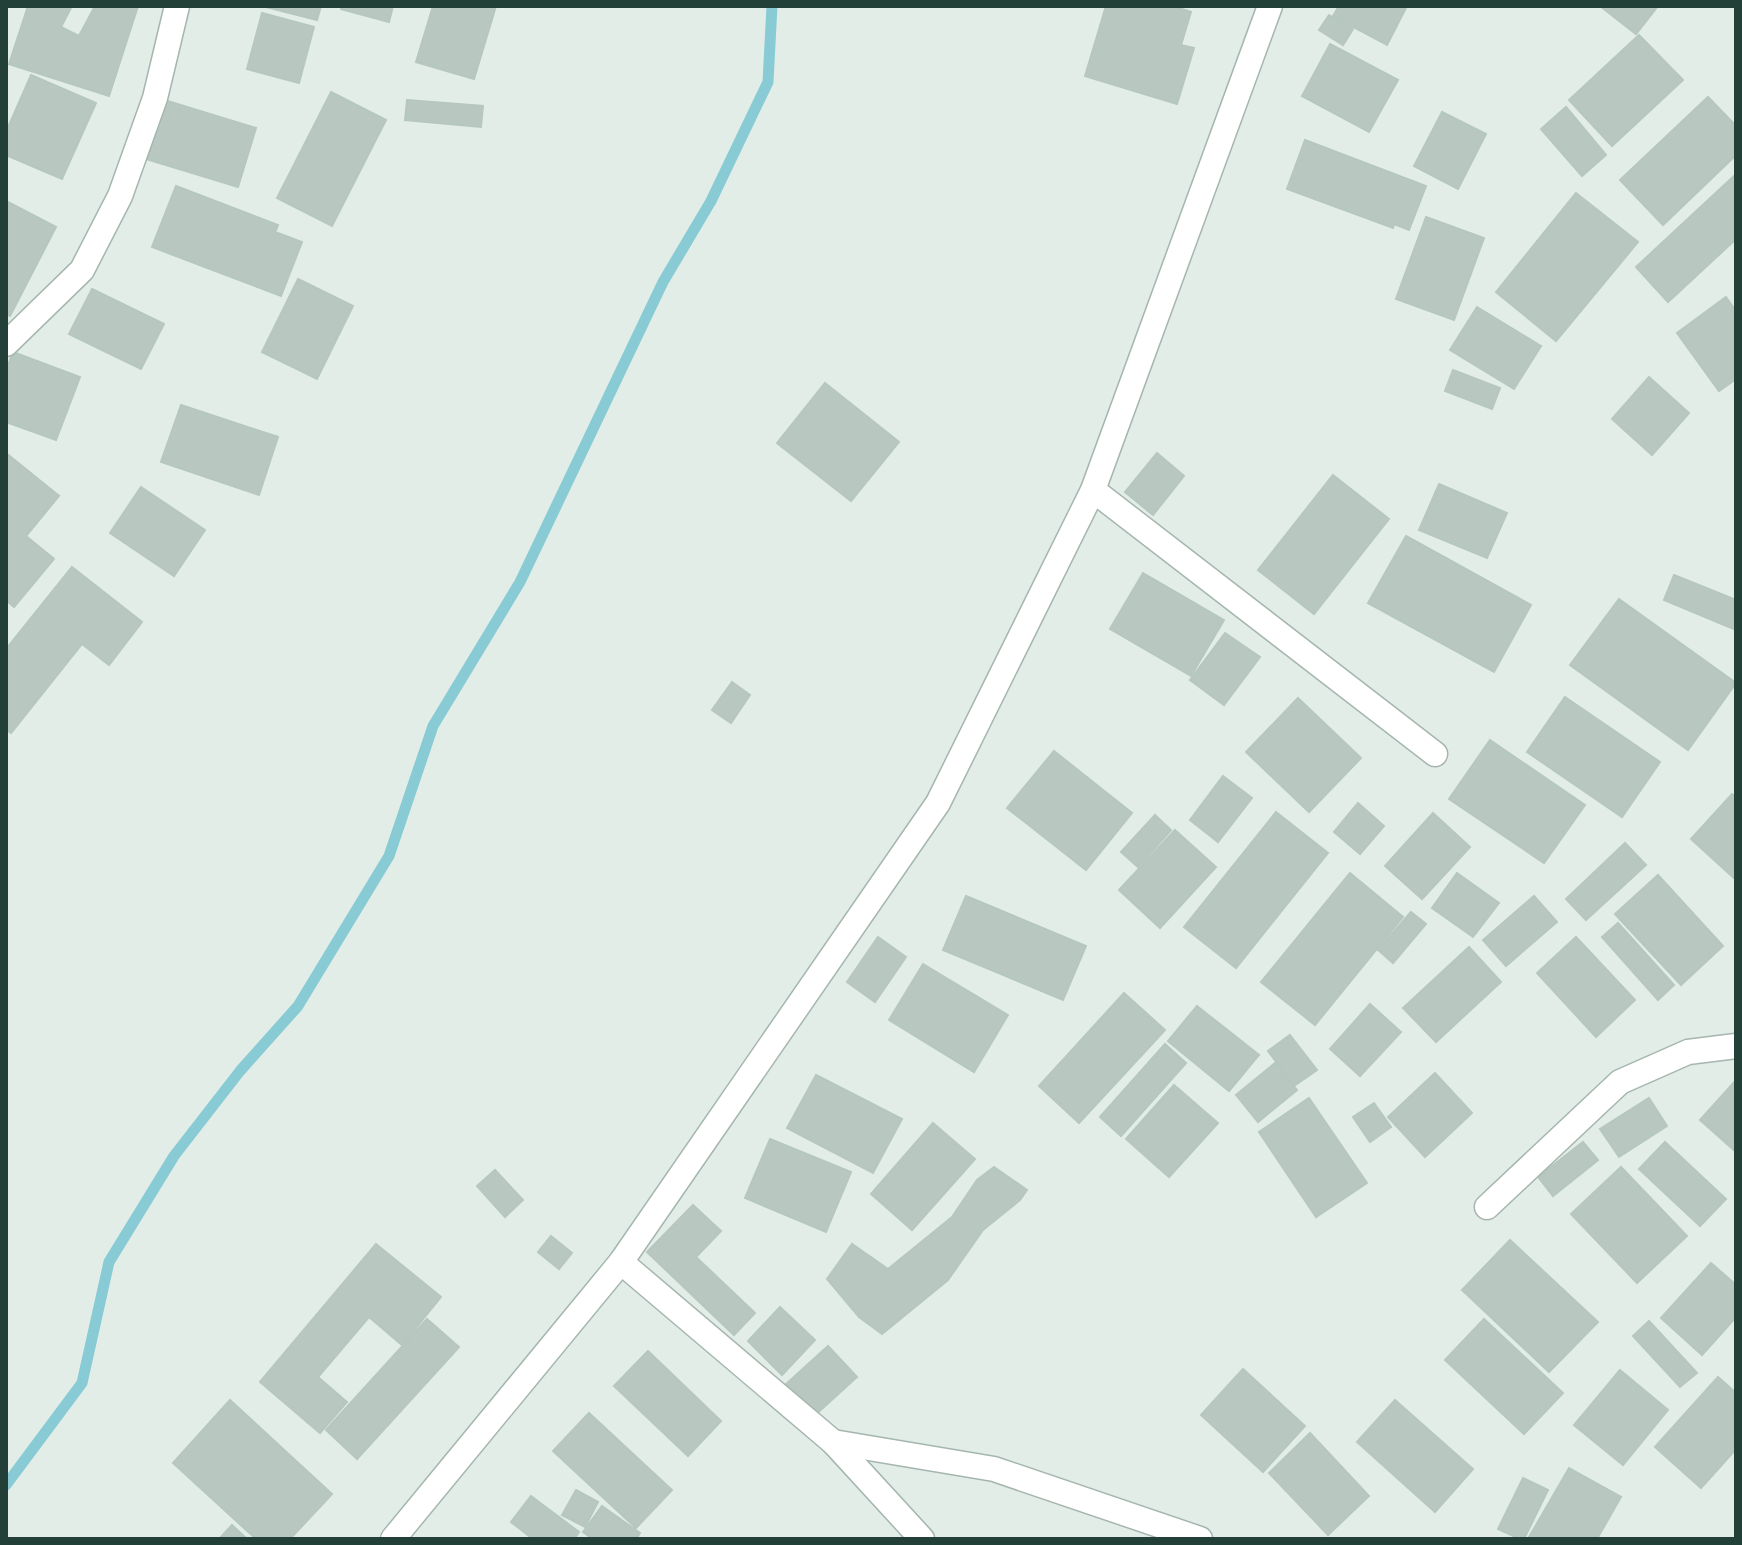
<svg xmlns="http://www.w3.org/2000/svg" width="1742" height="1545" font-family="'Work Sans',sans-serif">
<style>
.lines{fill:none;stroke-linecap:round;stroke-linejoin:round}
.stream{stroke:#88cbd5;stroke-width:11}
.building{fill:#b8c8c1;stroke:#b5c7bf;stroke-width:2}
.minor-casing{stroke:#a5b6af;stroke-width:27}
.minor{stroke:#fff;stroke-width:24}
</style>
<rect width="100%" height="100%" fill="#e3ede8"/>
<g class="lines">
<!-- stream -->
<polyline class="stream" points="6,1485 82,1383 109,1262 174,1156 240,1071 298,1006 389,856 433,726 520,582 663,282 711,201 768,82 772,6"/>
</g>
<!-- building -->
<g class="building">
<polygon points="28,6 72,6 61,27 79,36 95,6 138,6 109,96 9,64"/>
<polygon points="262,6 321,6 317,20"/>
<polygon points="342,6 393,6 389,22 341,9"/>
<polygon points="433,6 496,6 474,79 416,62"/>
<polygon points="1106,6 1173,6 1191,12 1181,45 1194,48 1177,104 1085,76"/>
<polygon points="1339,6 1407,6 1387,45 1333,16"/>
<polygon points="1600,6 1658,6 1636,34"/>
<polygon points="262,13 314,27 299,83 247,69"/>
<polygon points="1329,15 1353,29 1343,45 1319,30"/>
<polygon points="1639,35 1683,80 1612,146 1569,100"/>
<polygon points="1330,44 1398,80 1369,132 1302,96"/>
<polygon points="31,75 96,103 62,179 6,155 6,132"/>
<polygon points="331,92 386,120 332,226 277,198"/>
<polygon points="1708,97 1736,126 1736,155 1663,225 1620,180"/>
<polygon points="161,99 256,128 238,187 143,158"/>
<polygon points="407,100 483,106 481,127 405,120"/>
<polygon points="1566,107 1606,155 1582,176 1541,129"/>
<polygon points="1442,112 1486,134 1458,189 1414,166"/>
<polygon points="1305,140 1426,186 1409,230 1394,224 1393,228 1287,189"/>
<polygon points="1736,174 1736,239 1668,302 1636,267"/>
<polygon points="176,186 278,225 275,232 302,242 281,296 152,247"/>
<polygon points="1576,193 1638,242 1556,341 1496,292"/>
<polygon points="6,201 56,227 10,316 6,314"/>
<polygon points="1426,217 1484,238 1454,320 1396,299"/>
<polygon points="298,279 353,306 317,379 262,352"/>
<polygon points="92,289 164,324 141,369 69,334"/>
<polygon points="1726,297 1736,311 1736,379 1719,391 1677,333"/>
<polygon points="1477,307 1541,346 1514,389 1450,350"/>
<polygon points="13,352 80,377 56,440 6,422 6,371"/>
<polygon points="1453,370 1500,388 1492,409 1445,391"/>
<polygon points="1649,377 1689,413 1652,455 1612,419"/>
<polygon points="825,383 899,442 851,501 777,443"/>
<polygon points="181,405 278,437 259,495 161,462"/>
<polygon points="6,453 59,496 26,536 54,559 14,607 6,600"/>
<polygon points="1157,453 1184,476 1153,515 1125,492"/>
<polygon points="1333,475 1389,519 1314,614 1258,570"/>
<polygon points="1439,484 1507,513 1487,558 1419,530"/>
<polygon points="141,487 205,530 174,576 110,533"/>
<polygon points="1406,536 1531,605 1494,672 1368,603"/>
<polygon points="72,567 142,622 109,665 82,644 11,733 6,729 6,649"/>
<polygon points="1143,573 1224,620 1191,676 1110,629"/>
<polygon points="1674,575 1736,600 1736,630 1664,600"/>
<polygon points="1619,599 1736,683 1688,750 1570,665"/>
<polygon points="1225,633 1260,657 1224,705 1190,680"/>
<polygon points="732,682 750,695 731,723 712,710"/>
<polygon points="1565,697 1660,762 1622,817 1527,752"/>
<polygon points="1298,698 1361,758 1309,812 1246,752"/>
<polygon points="1490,740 1585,805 1544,863 1449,799"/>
<polygon points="1054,751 1132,813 1086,870 1007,808"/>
<polygon points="1223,776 1252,798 1218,842 1190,820"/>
<polygon points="1732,794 1736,797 1736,880 1691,839"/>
<polygon points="1358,803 1384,826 1360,854 1334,832"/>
<polygon points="1276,812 1328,853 1236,968 1184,927"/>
<polygon points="1433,813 1470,847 1422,899 1385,866"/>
<polygon points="1155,815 1171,830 1138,867 1121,852"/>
<polygon points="1175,830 1216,867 1160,928 1119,890"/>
<polygon points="1625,843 1646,865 1586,920 1566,899"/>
<polygon points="1350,873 1403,917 1315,1025 1261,982"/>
<polygon points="1457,873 1499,903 1473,937 1432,908"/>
<polygon points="1658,875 1723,946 1681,985 1615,914"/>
<polygon points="966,896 1086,946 1063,1000 943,950"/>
<polygon points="1534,896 1557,922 1506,966 1483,940"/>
<polygon points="1411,912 1426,924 1393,963 1378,950"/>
<polygon points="1618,923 1674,985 1658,1000 1602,937"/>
<polygon points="878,937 906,957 875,1002 847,982"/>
<polygon points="1576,937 1635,1000 1596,1037 1537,973"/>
<polygon points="1469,947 1501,982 1436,1042 1403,1008"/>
<polygon points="923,964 1008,1015 974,1072 889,1020"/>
<polygon points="1124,993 1165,1030 1079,1123 1039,1086"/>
<polygon points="1370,1004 1401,1032 1360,1076 1330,1049"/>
<polygon points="1197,1006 1259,1055 1229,1091 1168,1041"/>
<polygon points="1290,1035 1317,1070 1294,1086 1268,1051"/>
<polygon points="1165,1044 1186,1063 1121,1136 1100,1117"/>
<polygon points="1275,1063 1297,1090 1258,1122 1236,1095"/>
<polygon points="1435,1073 1472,1113 1425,1157 1388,1117"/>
<polygon points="816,1075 902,1119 873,1173 787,1128"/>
<polygon points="1736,1080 1736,1152 1700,1120"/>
<polygon points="1174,1085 1218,1123 1169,1177 1126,1139"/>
<polygon points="1309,1098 1367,1183 1316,1217 1259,1132"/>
<polygon points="1649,1098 1667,1126 1619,1157 1600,1129"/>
<polygon points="1374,1103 1391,1127 1370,1142 1353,1117"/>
<polygon points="933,1123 975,1159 912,1230 871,1194"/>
<polygon points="770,1139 851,1172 826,1232 745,1198"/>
<polygon points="1583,1142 1598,1160 1553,1196 1538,1177"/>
<polygon points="1665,1142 1726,1199 1700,1226 1639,1169"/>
<polygon points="994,1167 1027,1190 1020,1200 983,1230 948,1280 882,1334 859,1317 827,1279 852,1244 888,1269 952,1217 977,1180"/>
<polygon points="1621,1167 1687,1236 1637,1283 1571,1214"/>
<polygon points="495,1170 523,1200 505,1217 477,1186"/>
<polygon points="693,1205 721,1231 696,1257 755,1313 734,1335 647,1252"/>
<polygon points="551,1236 572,1253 559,1269 538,1252"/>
<polygon points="1510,1240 1598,1322 1549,1372 1462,1290"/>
<polygon points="376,1244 441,1297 402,1345 369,1317 318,1377 347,1402 320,1433 260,1382"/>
<polygon points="1711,1263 1736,1285 1736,1317 1702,1355 1661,1318"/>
<polygon points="780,1307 815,1340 782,1375 748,1341"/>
<polygon points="427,1319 459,1347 357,1459 326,1430"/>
<polygon points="1484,1319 1563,1393 1524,1434 1445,1360"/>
<polygon points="1649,1321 1697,1373 1680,1387 1633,1336"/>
<polygon points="828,1346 857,1377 814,1416 785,1385"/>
<polygon points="648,1351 721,1421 688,1456 614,1386"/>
<polygon points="1243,1369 1305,1426 1263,1472 1201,1415"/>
<polygon points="1620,1370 1668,1410 1623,1465 1574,1425"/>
<polygon points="1718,1377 1736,1393 1736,1449 1701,1488 1655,1447"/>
<polygon points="230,1400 332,1494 290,1539 256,1539 173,1463"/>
<polygon points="1395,1400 1473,1469 1435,1512 1357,1442"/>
<polygon points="589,1413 672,1490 636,1528 553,1451"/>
<polygon points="1310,1433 1369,1496 1328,1535 1269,1473"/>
<polygon points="1569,1468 1621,1497 1597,1539 1528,1539"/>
<polygon points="1523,1478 1548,1490 1524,1539 1520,1539 1498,1529"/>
<polygon points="576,1490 598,1502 585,1527 562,1515"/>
<polygon points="531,1496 579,1532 574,1539 533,1539 511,1522"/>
<polygon points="602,1506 640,1533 636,1539 593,1539 583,1532"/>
<polygon points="232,1525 247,1539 219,1539"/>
</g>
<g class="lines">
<defs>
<g id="minor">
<polyline points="6,344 82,270 120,196 155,98 177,6"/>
<polyline points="1093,490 1435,754"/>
<polyline points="1487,1207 1620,1082 1688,1052 1736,1046"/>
<polyline points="621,1262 833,1442 922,1539"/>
<polyline points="833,1442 994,1469 1200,1539"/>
<polyline points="393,1539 621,1262 938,803 1093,490 1270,6"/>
</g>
</defs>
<!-- minor casing -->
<use href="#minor" class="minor-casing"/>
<!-- minor -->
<use href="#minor" class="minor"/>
</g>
<!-- border -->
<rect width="1742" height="1545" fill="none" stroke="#224037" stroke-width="16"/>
</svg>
